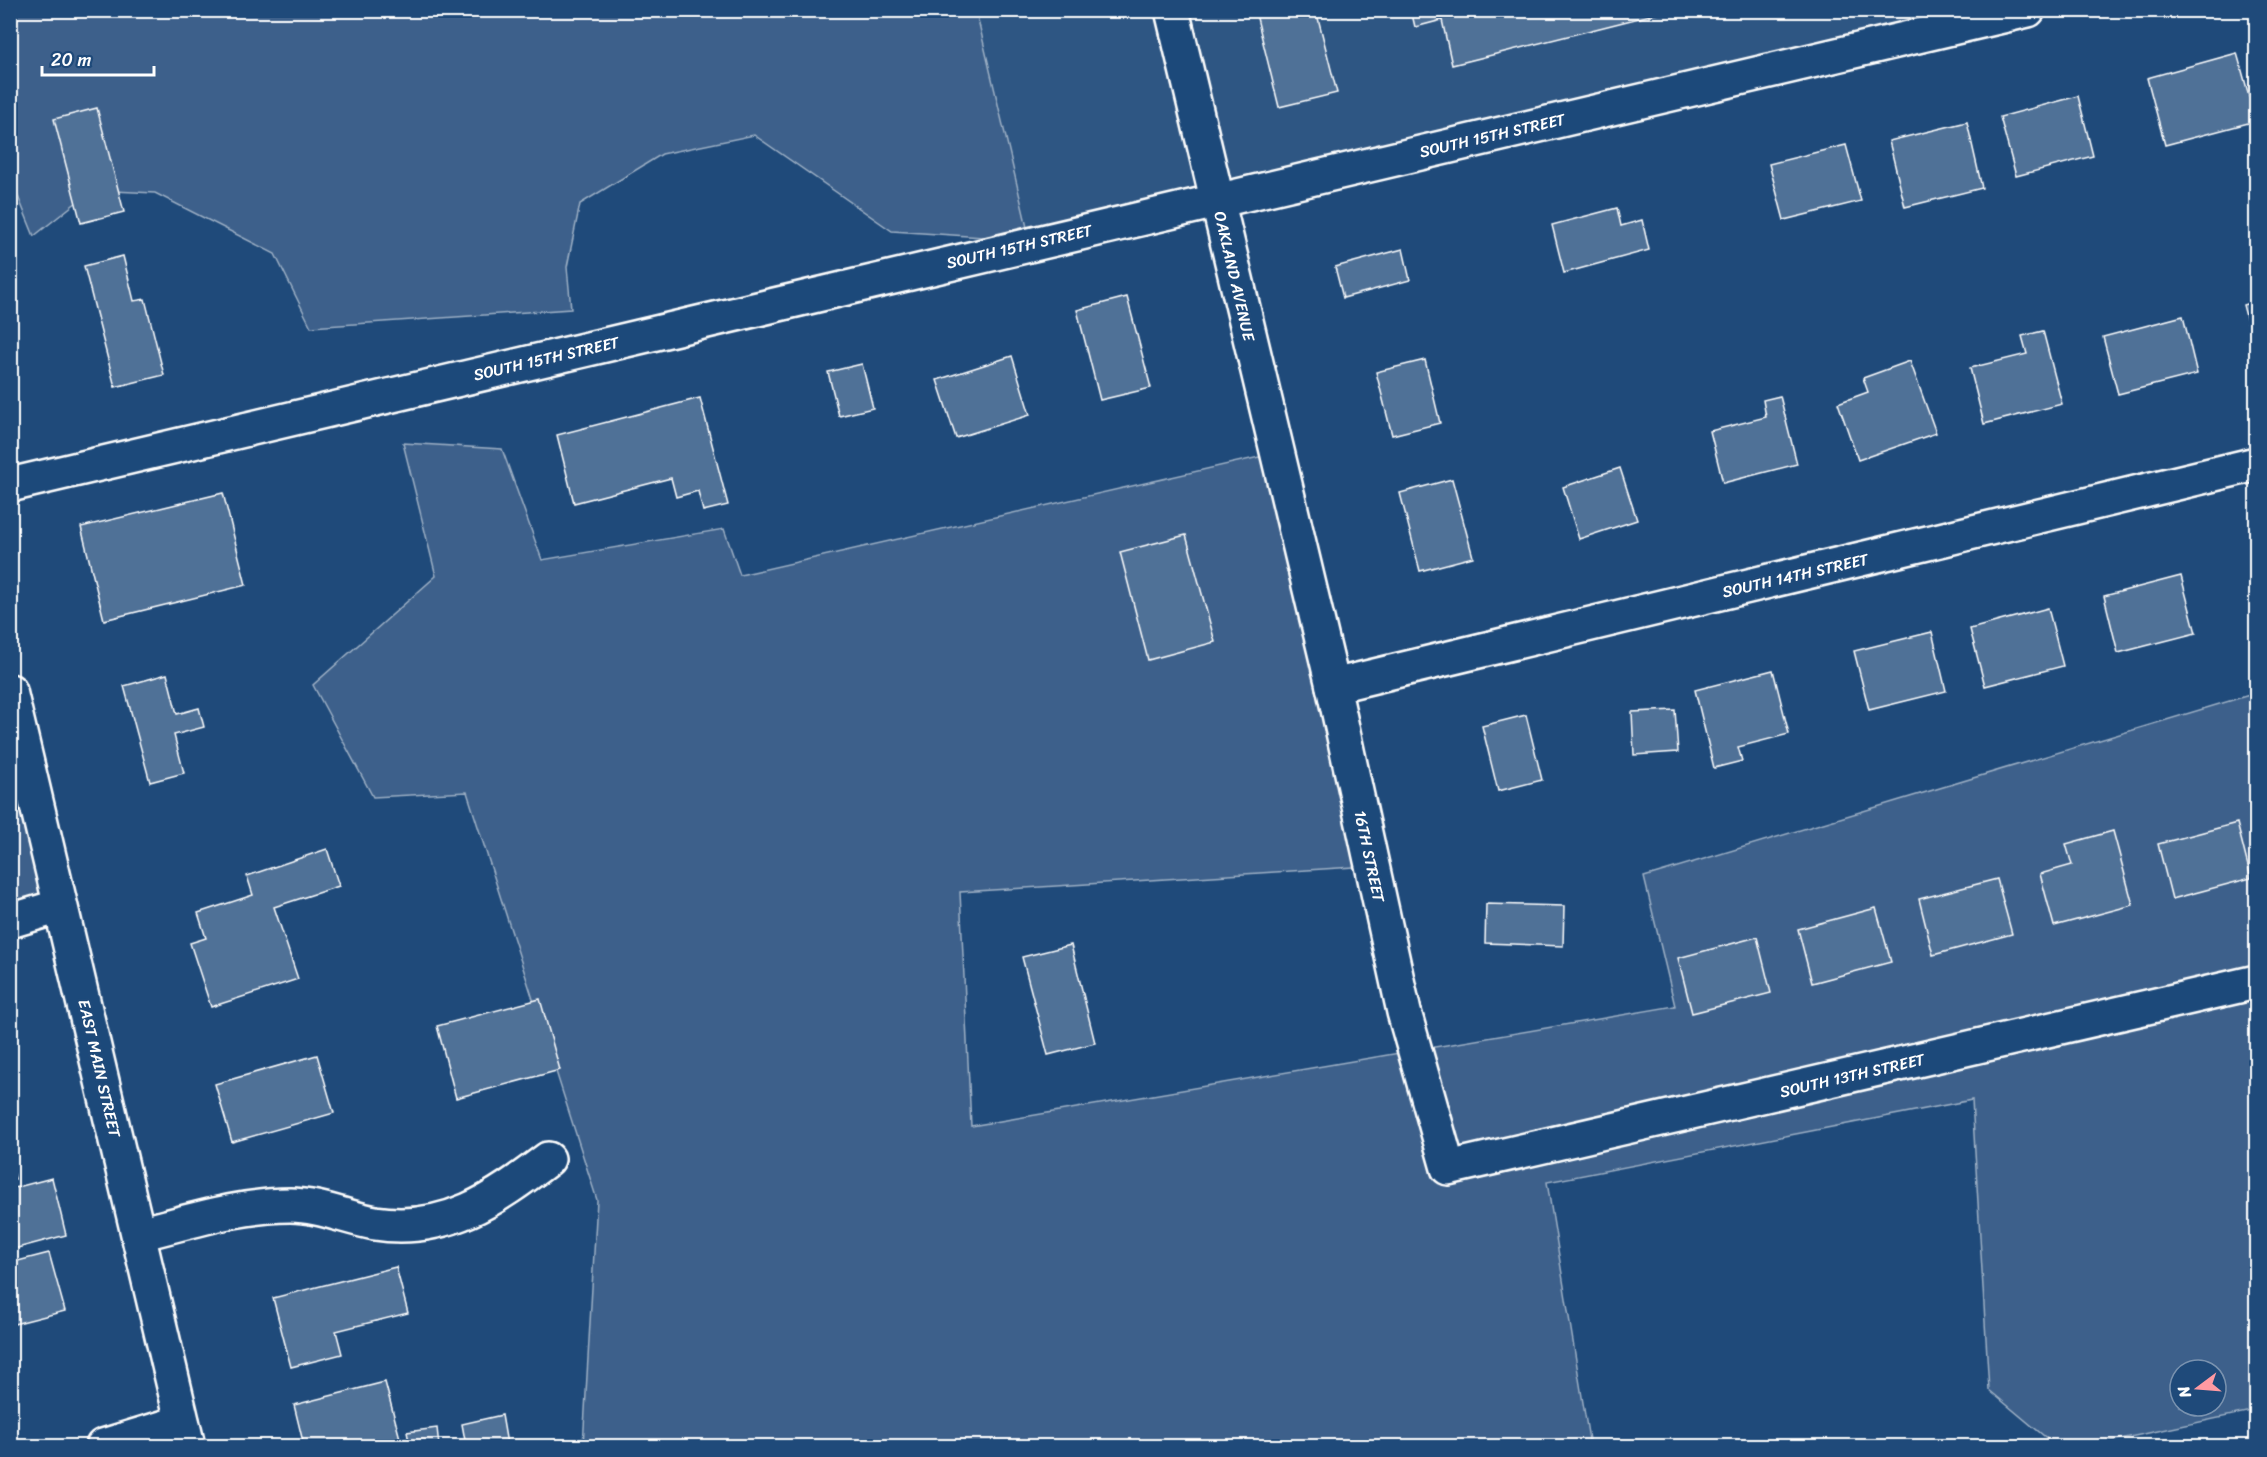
<svg xmlns="http://www.w3.org/2000/svg" width="2267" height="1457" font-family="Sriracha,sans-serif">
<style>
.built{fill:#2e5683}
.green{fill:#3c618b;stroke:#9eb0c5;stroke-width:1.5;fill-rule:evenodd}
.building{fill:#507197;stroke:#fff;stroke-width:1.5}
.lines{fill:none;stroke-linecap:round;stroke-linejoin:round}
.minor-casing{stroke:#fff;stroke-width:38}
.highway-casing{stroke:#fff;stroke-width:38}
.minor{stroke:#1f4a7a;stroke-width:33}
.highway{stroke:#1f4a7a;stroke-width:33}
.labels{text-anchor:middle;stroke-width:5;stroke-linejoin:round;paint-order:stroke}
.street-label{font-size:16px;fill:#fff;stroke:#1f4a7a}
</style>
<rect width="100%" height="100%" fill="#1f4a7a"/>
<filter id="ink" filterUnits="userSpaceOnUse"><feTurbulence type="fractalNoise" baseFrequency=".0167" numOctaves="2"/><feDisplacementMap in="SourceGraphic" scale="12" xChannelSelector="R" yChannelSelector="G"/><feConvolveMatrix kernelMatrix="1 2 1 2 8 2 1 2 1" color-interpolation-filters="sRGB"/></filter>
<g filter="url(#ink)">
<!-- built -->
<polygon class="built" points="976,10 2005,11 1030,240"/>
<!-- green -->
<g class="green">
<polygon points="10,11 976,11 1030,240 892,231 754,135 662,154 580,204 567,267 571,309 311,327 275,254 155,193 92,190 34,236 11,179"/>
<path d="M 403,443 L 502,449 L 542,560 L 724,529 L 740,575 L 1286,451 L 1386,865 L 960,892 L 971,1126 L 1675,1006 L 1644,877 L 2256,693 L 2256,1410 L 2088,1446 L 2056,1446 L 1989,1390 L 1972,1100 L 1547,1182 L 1590,1446 L 583,1446 L 597,1200 L 467,792 L 373,797 L 313,685 L 436,576 ZM 2180,1370 L 2216,1370 L 2216,1406 L 2180,1406 Z"/>
<polygon points="10,691 60,906 10,921"/>
</g>
<!-- building -->
<g class="building">
<polygon points="1255,10 1316,10 1337,93 1279,107"/>
<polygon points="1411,10 1671,10 1452,65 1442,20 1415,27"/>
<polygon points="2237,53 2256,121 2165,145 2147,78"/>
<polygon points="2078,96 2093,156 2016,176 2000,117"/>
<polygon points="97,108 124,212 81,223 54,119"/>
<polygon points="1967,122 1982,188 1905,207 1889,141"/>
<polygon points="1846,145 1861,201 1784,220 1769,164"/>
<polygon points="1617,208 1621,226 1642,220 1649,250 1564,273 1552,225"/>
<polygon points="1403,249 1410,280 1343,298 1335,267"/>
<polygon points="123,256 134,301 145,299 164,375 115,387 84,266"/>
<polygon points="1127,297 1151,388 1100,400 1077,310"/>
<polygon points="2256,301 2256,346 2254,347 2243,305"/>
<polygon points="2183,316 2197,374 2118,394 2103,337"/>
<polygon points="2043,331 2062,404 1984,424 1970,368 2027,354 2022,336"/>
<polygon points="1012,356 1030,415 956,438 937,380"/>
<polygon points="1425,360 1440,423 1392,435 1376,372"/>
<polygon points="1910,361 1936,433 1858,460 1838,403 1868,392 1863,378"/>
<polygon points="862,364 873,408 839,416 828,372"/>
<polygon points="1780,396 1797,464 1723,483 1710,431 1766,417 1763,400"/>
<polygon points="700,398 728,505 703,511 698,491 676,497 671,478 574,503 557,435"/>
<polygon points="1620,468 1637,520 1579,539 1563,487"/>
<polygon points="1452,479 1473,557 1420,571 1400,493"/>
<polygon points="223,493 246,585 104,620 81,527"/>
<polygon points="1186,535 1215,642 1148,660 1120,552"/>
<polygon points="2181,576 2196,633 2118,653 2104,596"/>
<polygon points="2048,608 2063,666 1985,686 1970,629"/>
<polygon points="1932,632 1946,691 1869,710 1854,651"/>
<polygon points="1773,670 1789,734 1738,747 1742,761 1714,768 1695,690"/>
<polygon points="167,674 177,714 199,708 204,727 174,735 184,773 150,782 124,686"/>
<polygon points="1675,710 1678,752 1634,755 1632,712"/>
<polygon points="1526,715 1542,780 1498,791 1482,726"/>
<polygon points="2237,823 2251,878 2172,899 2158,844"/>
<polygon points="2113,831 2133,905 2054,926 2040,874 2072,865 2066,844"/>
<polygon points="327,849 339,886 274,907 298,979 211,1007 190,943 206,938 198,913 253,895 247,876"/>
<polygon points="1997,879 2012,934 1933,955 1919,899"/>
<polygon points="1486,904 1564,906 1563,946 1485,943"/>
<polygon points="1876,908 1891,962 1812,983 1798,929"/>
<polygon points="1757,937 1771,993 1692,1013 1678,958"/>
<polygon points="1071,945 1095,1043 1048,1055 1022,957"/>
<polygon points="540,999 560,1070 456,1098 437,1026"/>
<polygon points="317,1055 334,1113 232,1142 215,1084"/>
<polygon points="10,1160 15,1179 10,1180"/>
<polygon points="52,1178 66,1235 10,1250 10,1189"/>
<polygon points="49,1253 65,1311 10,1325 10,1263"/>
<polygon points="396,1267 408,1313 336,1331 342,1354 291,1367 273,1298"/>
<polygon points="385,1382 402,1446 304,1446 294,1405"/>
<polygon points="502,1415 507,1444 466,1446 462,1424"/>
<polygon points="437,1428 439,1446 410,1446 407,1432"/>
</g>
<g class="lines">
<defs>
<g id="minor">
<polyline points="1172,10 1333,686 1404,1012 1448,1168 2256,982"/>
<polyline points="10,485 2028,10"/>
<polyline points="1333,686 2256,464"/>
<polyline points="10,921 60,906"/>
<path d="M 139,1234 C 188,1222 240,1205 290,1205 C 319,1205 347,1218 375,1223 C 446,1234 495,1199 548,1159"/>
<polyline points="103,1446 182,1422"/>
</g>
<polyline id="highway" points="10,691 188,1446"/>
</defs>
<!-- minor casing -->
<use href="#minor" class="minor-casing"/>
<!-- highway casing -->
<use href="#highway" class="highway-casing"/>
<!-- minor -->
<use href="#minor" class="minor"/>
<!-- highway -->
<use href="#highway" class="highway"/>
</g>
</g>
<g class="labels">
<!-- street labels -->
<g class="street-label">
<text transform="translate(1492 135) rotate(-13)" y="6">SOUTH 15TH STREET</text>
<text transform="translate(1019 246) rotate(-13)" y="6">SOUTH 15TH STREET</text>
<text transform="translate(1235 276) rotate(77)" y="6">OAKLAND AVENUE</text>
<text transform="translate(546 358) rotate(-13)" y="6">SOUTH 15TH STREET</text>
<text transform="translate(1795 575) rotate(-13)" y="6">SOUTH 14TH STREET</text>
<text transform="translate(1370 856) rotate(78)" y="6">16TH STREET</text>
<text transform="translate(100 1068) rotate(77)" y="6">EAST MAIN STREET</text>
<text transform="translate(1852 1075) rotate(-13)" y="6">SOUTH 13TH STREET</text>
</g>
</g>
<!-- margin -->
<rect width="2267" height="1457" fill="none" stroke="#1f4a7a" stroke-width="36"/>
<rect x="18" y="18" width="2231" height="1421" fill="none" stroke="#fff" stroke-width="2" filter="url(#ink)"/>
<!-- north arrow -->
<g transform="translate(2198 1388) rotate(254)"><circle r="28" fill="#1f4a7a" stroke="#7992af" stroke-width="1.5"/>
<path d="M0-4.5L10 22L0 15L-10 22Z" fill="#ff9aa2"/>
<text y="-9" font-size="16" font-weight="bold" text-anchor="middle" fill="#ffffff">N</text>
</g>
<!-- scale -->
<path d="M42 66v9h112v-9" fill="none" stroke="#ffffff" stroke-width="3"/>
<text x="51" y="66" font-size="18" fill="#ffffff" stroke="#1f4a7a" stroke-width="4.5" paint-order="stroke">20 m</text>
</svg>
